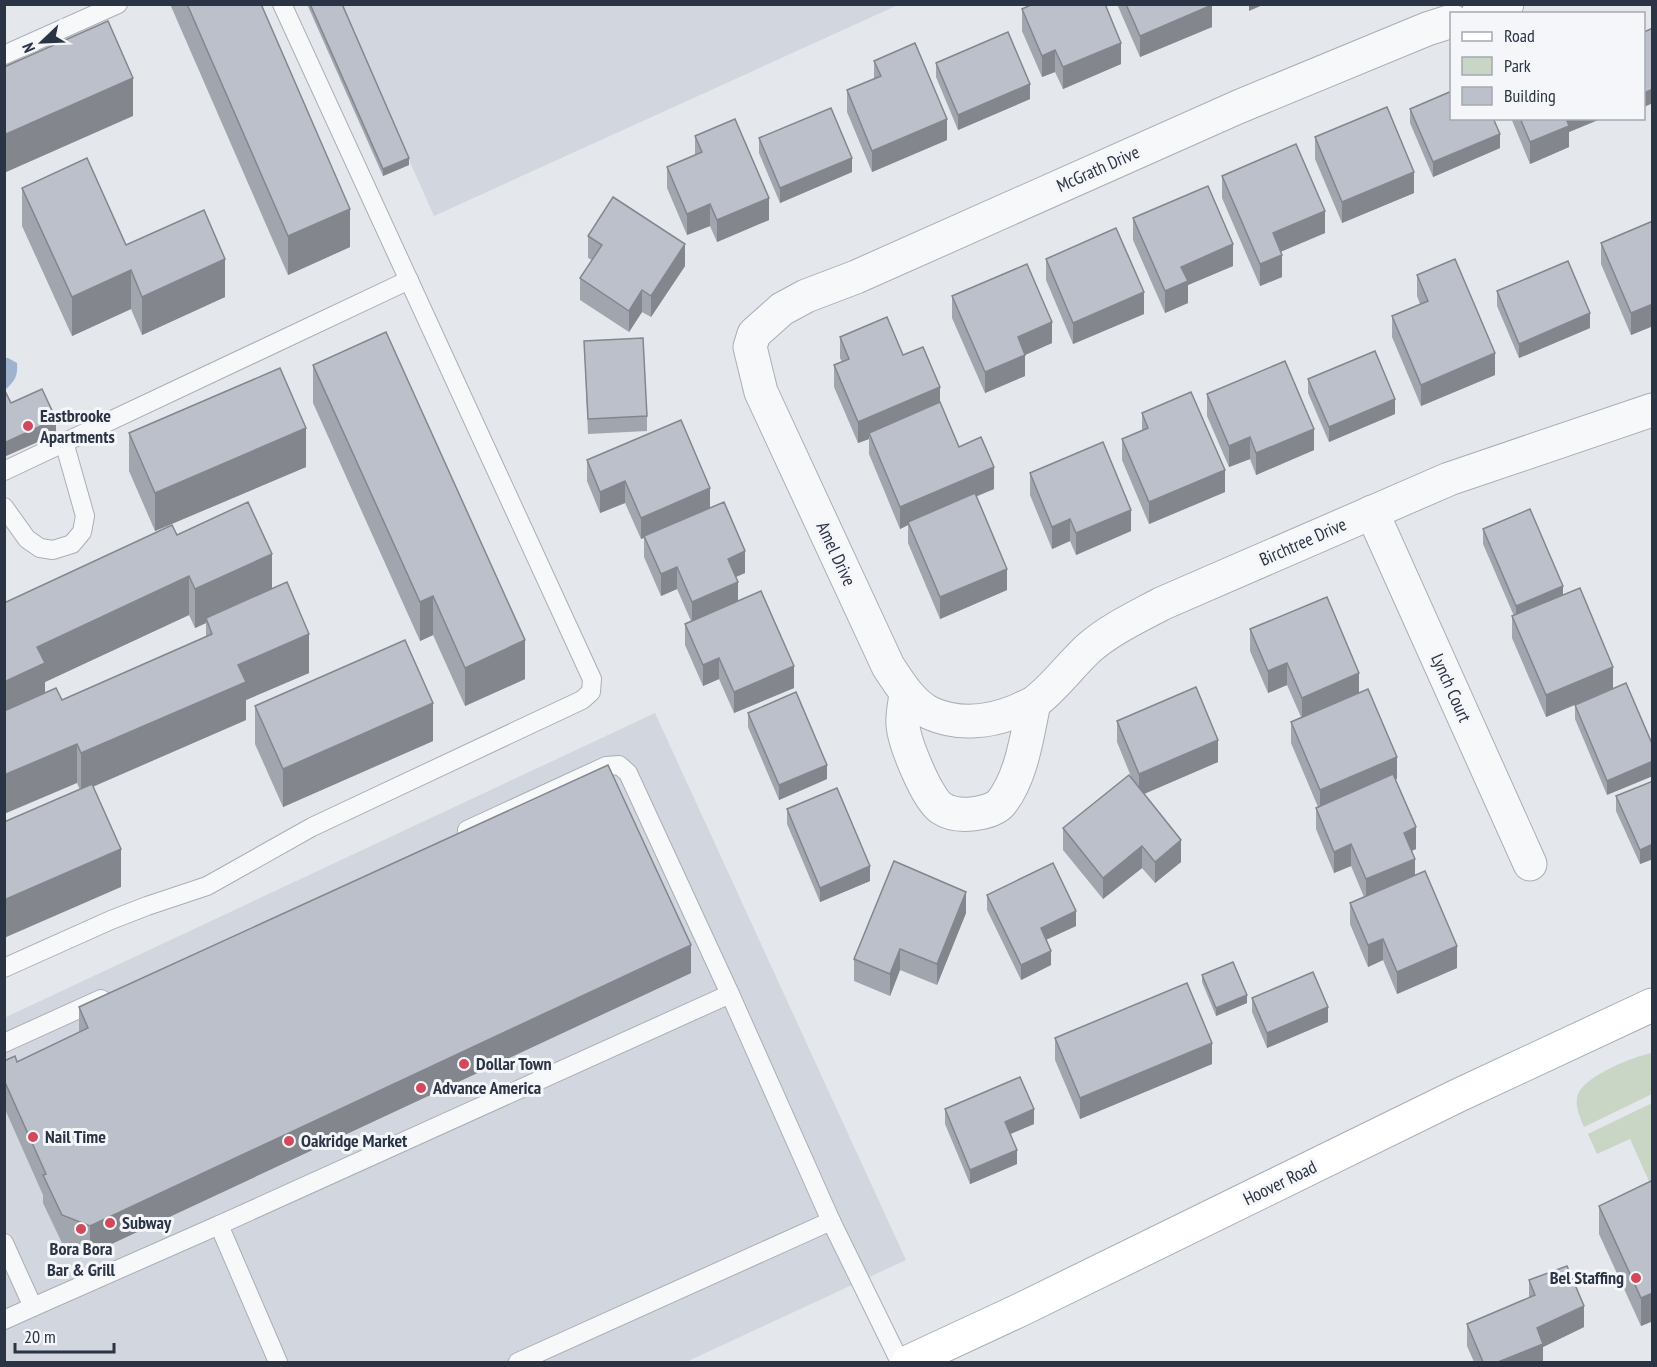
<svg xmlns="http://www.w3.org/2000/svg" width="1657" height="1367" font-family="'PT Sans Narrow',sans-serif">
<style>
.built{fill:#d2d6de}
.green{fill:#c9d6c5}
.water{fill:#9fb4cc}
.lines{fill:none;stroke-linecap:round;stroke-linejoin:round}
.service-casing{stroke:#a9aeb7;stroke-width:20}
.minor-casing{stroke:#a9aeb7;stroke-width:35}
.secondary-casing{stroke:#a9aeb7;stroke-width:35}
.service{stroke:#f7f8fa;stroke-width:18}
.minor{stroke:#f7f8fa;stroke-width:33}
.secondary{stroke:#fff;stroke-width:33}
.wall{fill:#a1a5ae;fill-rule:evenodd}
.shaded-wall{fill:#83868d}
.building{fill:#bbc0ca;stroke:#83868d;stroke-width:1.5}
.poi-dot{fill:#d1495b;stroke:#f4f6f9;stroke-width:2}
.labels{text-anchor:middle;stroke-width:6;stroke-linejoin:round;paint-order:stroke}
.street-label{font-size:18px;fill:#2b3445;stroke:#f4f6f9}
.poi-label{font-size:18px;font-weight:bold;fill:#2b3445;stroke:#f4f6f9;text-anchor:start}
</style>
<rect width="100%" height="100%" fill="#e4e7ec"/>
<!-- built -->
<g class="built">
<polygon points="340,5 898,5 434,216"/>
<polygon points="655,713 906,1260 686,1362 5,1362 4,1018"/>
</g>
<!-- green -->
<g class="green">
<path d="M 1652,1053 L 1652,1094 L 1584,1127 C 1580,1117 1574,1105 1578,1094 C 1585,1076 1634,1056 1652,1053 Z"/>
<polygon points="1652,1103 1652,1188 1630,1139 1597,1154 1588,1134"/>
</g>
<!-- water -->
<path class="water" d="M 5,358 L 8,358 L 17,363 C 18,376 15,381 5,390 Z"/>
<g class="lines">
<defs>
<g id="service">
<polyline points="4,55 118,4"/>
<polyline points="4,471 409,280"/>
<polyline points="4,507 27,539 40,548 53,550 72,544 82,532 85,516 64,442"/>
<polyline points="467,830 606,766 619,765 628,773 730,994 831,1221"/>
<polyline points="4,968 111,920 147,906 207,886 312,827 582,700 591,692 592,679 282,4"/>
<polyline points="4,1043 101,999"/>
<polyline points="219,1225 730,994"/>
<polyline points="4,1243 33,1307 4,1320"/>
<polyline points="33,1307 219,1225 278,1362"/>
<polyline points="518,1362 831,1221 900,1362"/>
</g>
<g id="minor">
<polyline points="1478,14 1507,4"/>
<path d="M 1452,21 L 1427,29 L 1238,107 L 856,277 L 806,296 L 782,309 L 754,334 L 750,347 L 761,392 L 888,666 C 899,683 912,704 930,713 C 959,726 991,722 1019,710 C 1024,707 1031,705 1035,702 C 1056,686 1071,664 1090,647 C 1111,629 1137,617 1161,604 L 1449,479 L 1652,410"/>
<polyline points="1372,512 1530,864"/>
<path d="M 906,693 C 905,704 902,715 903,725 C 904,742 927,799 941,808 C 950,814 962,815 972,814 C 981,813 995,810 1001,803 C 1022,777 1027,735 1034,703"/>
</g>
<polyline id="secondary" points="908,1362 1020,1310 1459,1095 1652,1005"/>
</defs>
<!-- service casing -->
<use href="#service" class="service-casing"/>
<!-- minor casing -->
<use href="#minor" class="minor-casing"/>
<!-- secondary casing -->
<use href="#secondary" class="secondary-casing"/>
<!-- service -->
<use href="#service" class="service"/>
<!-- minor -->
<use href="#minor" class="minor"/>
<!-- secondary -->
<use href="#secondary" class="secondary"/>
</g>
<!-- wall -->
<g class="wall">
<polygon points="170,4 261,4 350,247 288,275"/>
<polygon points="307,4 342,4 409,165 383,176"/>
<polygon points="1117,4 1211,4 1212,27 1140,57"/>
<polygon points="1022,9 1121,64 1063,89 1055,72 1042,77 1022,31"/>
<polygon points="874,61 947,140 872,172 847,112 847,90 874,79"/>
<polygon points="936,63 1030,99 958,130 936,77"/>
<polygon points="1410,109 1500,148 1433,177 1410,123"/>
<polygon points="1511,118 1598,118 1598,120 1569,132 1569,147 1530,164"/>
<polygon points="695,136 769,220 717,242 710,226 687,235 667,188 667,167 695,155"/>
<polygon points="1315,137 1414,193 1342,223 1315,159"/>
<polygon points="759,138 852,172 780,203 759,153"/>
<polygon points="1222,176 1325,233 1280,252 1282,277 1260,286 1222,198"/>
<polygon points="22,188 126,245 225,297 142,335 131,309 72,336 22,226"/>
<polygon points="1133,218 1233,266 1188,285 1188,303 1165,313 1133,240"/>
<polygon points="1653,221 1653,326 1631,335 1601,264 1601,243"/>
<polygon points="588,236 685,266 651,317 642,312 629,332 580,300 580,278 592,260 588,258"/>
<polygon points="1046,259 1144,314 1073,344 1046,280"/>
<polygon points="1417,275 1495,375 1421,406 1392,337 1392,316 1420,304 1417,296"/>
<polygon points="1497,291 1590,328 1519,358 1497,306"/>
<polygon points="952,296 1052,343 1025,355 1025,376 985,393 952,318"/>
<polygon points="840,337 903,355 940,403 959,447 994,489 976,496 1007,590 940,619 908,543 908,525 900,529 869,454 869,439 858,443 834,387 834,365 842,362 840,358"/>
<polygon points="584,341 647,416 647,431 588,434"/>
<polygon points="313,365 525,679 465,706 433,635 420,641 313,403"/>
<polygon points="1308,379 1395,414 1329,442 1308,393"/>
<polygon points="1207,394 1314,450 1256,475 1250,459 1229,467 1207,416"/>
<polygon points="1142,413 1225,492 1149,524 1122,460 1122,439 1142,431"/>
<polygon points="129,433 306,467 155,531 129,471"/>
<polygon points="587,460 710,508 745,573 736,577 738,601 794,688 734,713 719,679 703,686 685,645 685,624 691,621 677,589 661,596 644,557 644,538 641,539 625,503 600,513 587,481"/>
<polygon points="1030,473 1131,531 1076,555 1070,541 1052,549 1030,495"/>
<polygon points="1483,529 1563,595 1613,667 1607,795 1575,719 1575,705 1546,717 1512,638 1512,616 1514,616 1483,544"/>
<path d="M 177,535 L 272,589 L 309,673 L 246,700 L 246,720 L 93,786 L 121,887 L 77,783 L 4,603 ZM 189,615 L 195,628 L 206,623 L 206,637 L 62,700 L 45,693 L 45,682 Z"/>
<polygon points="1250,629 1359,693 1397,779 1395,779 1416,849 1411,851 1415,875 1457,968 1397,994 1383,960 1368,967 1350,924 1350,903 1364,897 1351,866 1334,873 1316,829 1316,808 1318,807 1291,743 1291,722 1301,717 1287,685 1268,693 1250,651"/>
<polygon points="255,706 433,741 283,807 255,744"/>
<polygon points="748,713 827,779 779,800 748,727"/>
<polygon points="1117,721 1218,762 1144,794 1181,862 1155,883 1142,868 1103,899 1063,850 1063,828 1132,779 1117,742"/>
<polygon points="1653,781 1653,859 1640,864 1616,811 1616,796"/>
<polygon points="787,809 870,881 820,902 787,824"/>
<polygon points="987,895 1076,926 1046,940 1051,965 1021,980 987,910"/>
<polygon points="966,913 937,985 900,970 890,996 854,981 854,959"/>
<polygon points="691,973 90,1254 62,1243 43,1203 43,1195 4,1107 4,1061 17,1062 79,1032 79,1007"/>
<polygon points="1202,975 1247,1003 1216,1016 1202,982"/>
<polygon points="1252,998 1328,1022 1267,1048 1252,1012"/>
<polygon points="1055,1038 1212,1064 1080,1119 1055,1060"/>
<polygon points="945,1109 1034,1124 1011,1134 1017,1164 970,1184 945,1124"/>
<polygon points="1653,1185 1653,1321 1641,1326 1599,1234 1599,1206"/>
<polygon points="1529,1280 1584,1327 1543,1347 1543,1362 1474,1362 1467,1346 1467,1324 1529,1298"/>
</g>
<!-- shaded-wall -->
<g class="shaded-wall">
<polygon points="1249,4 1265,4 1249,11"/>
<polygon points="1212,5 1212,27 1140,57 1140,36"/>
<polygon points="1121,43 1121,64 1063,89 1063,67"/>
<polygon points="1055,50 1055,72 1042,77 1042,56"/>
<polygon points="133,78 133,116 4,173 4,135"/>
<polygon points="1030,84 1030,99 958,130 958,115"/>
<polygon points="1653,89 1653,103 1644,107 1644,93"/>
<polygon points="1564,118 1598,118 1598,120 1569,132 1569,147 1530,164 1530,142"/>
<polygon points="947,119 947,140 872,172 872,151"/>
<polygon points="1500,134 1500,148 1433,177 1433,162"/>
<polygon points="409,158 409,165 383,176 383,169"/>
<polygon points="852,158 852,172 780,203 780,188"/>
<polygon points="1414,172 1414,193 1342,223 1342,202"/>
<polygon points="769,198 769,220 717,242 717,220"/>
<polygon points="710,204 710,226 687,235 687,214"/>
<polygon points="350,209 350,247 288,275 288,236"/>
<polygon points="1325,211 1325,233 1273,255 1273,233"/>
<polygon points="685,244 685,266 651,317 651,296"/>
<polygon points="1233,244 1233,266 1188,285 1188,303 1165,313 1165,291 1181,267"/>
<polygon points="1282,255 1282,277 1260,286 1260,264"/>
<polygon points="225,259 225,297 142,335 142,297"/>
<polygon points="131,270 131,309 72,336 72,297"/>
<polygon points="642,290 642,312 629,332 629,311"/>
<polygon points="1144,292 1144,314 1073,344 1073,323"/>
<polygon points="1653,304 1653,326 1631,335 1631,313"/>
<polygon points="1590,313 1590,328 1519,358 1519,344"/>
<polygon points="1052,322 1052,343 1025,355 1025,376 985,393 985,372 1018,337"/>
<polygon points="1495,353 1495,375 1421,406 1421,385"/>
<polygon points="940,387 940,409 869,433 869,439 858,443 858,422"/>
<polygon points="1395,399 1395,414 1329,442 1329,427"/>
<polygon points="56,419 56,434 4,457 4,443"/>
<polygon points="306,428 306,467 155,531 155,493"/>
<polygon points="1314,429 1314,450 1256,475 1256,453"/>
<polygon points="1250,437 1250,459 1229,467 1229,446"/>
<polygon points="994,467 994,489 909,525 908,522 908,525 900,529 900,507"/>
<polygon points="1225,470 1225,492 1149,524 1149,502"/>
<polygon points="625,481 625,503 600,513 600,492"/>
<polygon points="710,488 710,510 641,539 641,518"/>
<polygon points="1131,510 1131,531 1076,555 1076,533"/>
<polygon points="1070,519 1070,541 1052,549 1052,527"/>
<polygon points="745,551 745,573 728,580 728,559"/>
<polygon points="272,554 272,592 206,618 206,623 195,628 195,589"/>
<polygon points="677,567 677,589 661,596 661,574"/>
<polygon points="1007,569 1007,590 940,619 940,597"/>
<polygon points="189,576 189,615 45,682 45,702 4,721 4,682 37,647"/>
<polygon points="738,582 738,604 692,623 692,602"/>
<polygon points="1563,586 1563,600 1516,620 1516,606"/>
<polygon points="433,596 433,635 420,641 420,602"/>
<polygon points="309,634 309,673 246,700 246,720 81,792 81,753 238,665"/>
<polygon points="525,640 525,679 465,706 465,668"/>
<polygon points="719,658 719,679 703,686 703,665"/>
<polygon points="1287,663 1287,685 1268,693 1268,671"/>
<polygon points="794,666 794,688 734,713 734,692"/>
<polygon points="1613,667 1613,688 1546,717 1546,695"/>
<polygon points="1359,673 1359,695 1302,719 1302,698"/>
<polygon points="433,703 433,741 283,807 283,769"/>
<polygon points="1218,740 1218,762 1139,796 1139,774"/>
<polygon points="77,744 77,783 4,814 4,775"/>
<polygon points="1397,757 1397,779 1320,812 1320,790"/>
<polygon points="1653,761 1653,776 1607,795 1607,781"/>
<polygon points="827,765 827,779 779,800 779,785"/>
<polygon points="1416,827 1416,849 1404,854 1404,833"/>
<polygon points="1181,840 1181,862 1155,883 1155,862"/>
<polygon points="1351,844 1351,866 1334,873 1334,852"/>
<polygon points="1653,844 1653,859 1640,864 1640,850"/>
<polygon points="1142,846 1142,868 1103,899 1103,878"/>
<polygon points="121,849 121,887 4,938 4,900"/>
<polygon points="1415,859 1415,880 1366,901 1366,879"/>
<polygon points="870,866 870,881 820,902 820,888"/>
<polygon points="966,892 966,913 937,985 937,964"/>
<polygon points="1076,911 1076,926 1041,942 1041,928"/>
<polygon points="1383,939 1383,960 1368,967 1368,945"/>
<polygon points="691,945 691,973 90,1254 90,1226"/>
<polygon points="1457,946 1457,968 1397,994 1397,972"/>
<polygon points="900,949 900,970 890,996 890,974"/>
<polygon points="1051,951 1051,965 1021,980 1021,965"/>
<polygon points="1247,995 1247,1003 1216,1016 1216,1008"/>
<polygon points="1328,1007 1328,1022 1267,1048 1267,1033"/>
<polygon points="1212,1043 1212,1064 1080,1119 1080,1098"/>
<polygon points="1034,1109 1034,1124 1005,1136 1005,1122"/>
<polygon points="1017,1150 1017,1164 970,1184 970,1170"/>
<polygon points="1653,1293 1653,1321 1641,1326 1641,1298"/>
<polygon points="1584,1306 1584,1327 1543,1347 1543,1362 1498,1362 1537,1328"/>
</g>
<!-- building -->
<g class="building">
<polygon points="187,4 261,4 350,209 288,236"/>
<polygon points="310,4 342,4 409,158 383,169"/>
<polygon points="1033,4 1105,4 1121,43 1063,67 1055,50 1042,56 1022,9"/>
<polygon points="1126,4 1211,4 1212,5 1140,36"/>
<polygon points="108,21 133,78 4,135 4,67"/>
<polygon points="1653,28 1653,89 1644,93 1644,32"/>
<polygon points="1008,32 1030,84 958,115 936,63"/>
<polygon points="915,43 947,119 872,151 847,90 881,76 874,61"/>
<polygon points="1452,91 1452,118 1493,118 1500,134 1433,162 1410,109"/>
<polygon points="1387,107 1414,172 1342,202 1315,137"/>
<polygon points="831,108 852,158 780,188 759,138"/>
<polygon points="1520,118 1566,118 1569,126 1530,142"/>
<polygon points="735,119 769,198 717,220 710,204 687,214 667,167 702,152 695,136"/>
<polygon points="1296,144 1325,211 1273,233 1282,255 1260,264 1222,176"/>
<polygon points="87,158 126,245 204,210 225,259 142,297 131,270 72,297 22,188"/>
<polygon points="1208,186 1233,244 1181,267 1188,281 1165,291 1133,218"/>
<polygon points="613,197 685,244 651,296 642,290 629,311 580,278 602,245 588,236"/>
<polygon points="1653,221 1653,304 1631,313 1601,243"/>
<polygon points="1116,228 1144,292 1073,323 1046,259"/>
<polygon points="1455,259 1495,353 1421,385 1392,316 1428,301 1417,275"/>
<polygon points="1568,261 1590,313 1519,344 1497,291"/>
<polygon points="1027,264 1052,322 1018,337 1025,355 985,372 952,296"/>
<polygon points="887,317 903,355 923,347 940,387 858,422 834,365 849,359 840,337"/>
<polygon points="386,332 525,640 465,668 433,596 420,602 313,365"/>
<polygon points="643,338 647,416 588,419 584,341"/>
<polygon points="1375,351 1395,399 1329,427 1308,379"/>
<polygon points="1285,361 1314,429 1256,453 1250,437 1229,446 1207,394"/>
<polygon points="280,368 306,428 155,493 129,433"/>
<polygon points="42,389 56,419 4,443 4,391 5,391 11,403"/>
<polygon points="1191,392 1225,470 1149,502 1122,439 1148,428 1142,413"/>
<polygon points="940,402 959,447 981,437 994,467 900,507 869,433"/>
<polygon points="681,420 710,488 641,518 625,481 600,492 587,460"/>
<polygon points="1103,442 1131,510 1076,533 1070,519 1052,527 1030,473"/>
<polygon points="975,493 1007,569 940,597 908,522"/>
<polygon points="248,502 272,554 195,589 189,576 37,647 45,663 4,682 4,603 172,525 177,535"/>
<polygon points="724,502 745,551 728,559 738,582 692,602 677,567 661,574 644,536"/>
<polygon points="1530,509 1563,586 1516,606 1483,529"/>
<polygon points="287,582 309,634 238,665 246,682 81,753 77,744 4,775 4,711 56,688 62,700 212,634 206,618"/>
<polygon points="1580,588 1613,667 1546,695 1512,616"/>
<polygon points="761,591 794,666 734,692 719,658 703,665 685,624"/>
<polygon points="1327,597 1359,673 1302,698 1287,663 1268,671 1250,629"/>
<polygon points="405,640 433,703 283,769 255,706"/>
<polygon points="1626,683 1653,746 1653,761 1607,781 1575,705"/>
<polygon points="1196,687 1218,740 1139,774 1117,721"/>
<polygon points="1368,689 1397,757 1320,790 1291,722"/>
<polygon points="796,692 827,765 779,785 748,713"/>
<polygon points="608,765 691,945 90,1226 62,1215 43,1175 46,1174 4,1080 4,1061 15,1056 17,1062 88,1028 79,1007"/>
<polygon points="1393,774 1416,827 1404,833 1415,859 1366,879 1351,844 1334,852 1316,808"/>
<polygon points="1129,775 1181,840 1155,862 1142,846 1103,878 1063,828"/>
<polygon points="1653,781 1653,844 1640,850 1616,796"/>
<polygon points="92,784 121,849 4,900 4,822"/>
<polygon points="837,788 870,866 820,888 787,809"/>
<polygon points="894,861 966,892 937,964 900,949 890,974 854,959"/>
<polygon points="1053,863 1076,911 1041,928 1051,951 1021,965 987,895"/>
<polygon points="1425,871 1457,946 1397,972 1383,939 1368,945 1350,903"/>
<polygon points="1233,962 1247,995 1216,1008 1202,975"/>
<polygon points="1313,972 1328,1007 1267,1033 1252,998"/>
<polygon points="1187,983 1212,1043 1080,1098 1055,1038"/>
<polygon points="1020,1077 1034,1109 1005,1122 1017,1150 970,1170 945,1109"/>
<polygon points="1651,1181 1653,1185 1653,1293 1641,1298 1599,1206"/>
<polygon points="1567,1266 1584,1306 1537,1328 1543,1344 1498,1362 1483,1362 1467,1324 1535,1295 1529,1280"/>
</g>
<!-- markers -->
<g class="poi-dot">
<circle cx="28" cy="426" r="6"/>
<circle cx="464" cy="1064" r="6"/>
<circle cx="421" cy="1088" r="6"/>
<circle cx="33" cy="1137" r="6"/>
<circle cx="289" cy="1141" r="6"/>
<circle cx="110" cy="1223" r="6"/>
<circle cx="81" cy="1229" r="6"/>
<circle cx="1636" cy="1278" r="6"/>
</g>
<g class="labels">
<!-- street labels -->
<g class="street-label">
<text transform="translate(1098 169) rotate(-24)" y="6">McGrath Drive</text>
<text transform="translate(1303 542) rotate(-24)" y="6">Birchtree Drive</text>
<text transform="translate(836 554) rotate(65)" y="6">Amel Drive</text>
<text transform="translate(1451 688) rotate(66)" y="6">Lynch Court</text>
<text transform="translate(1280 1183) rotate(-26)" y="6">Hoover Road</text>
</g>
<!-- poi labels -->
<g class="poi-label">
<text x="40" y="422">Eastbrooke<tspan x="40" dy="21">Apartments</tspan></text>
<text x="476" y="1070">Dollar Town</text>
<text x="433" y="1094">Advance America</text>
<text x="45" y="1143">Nail Time</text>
<text x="301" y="1147">Oakridge Market</text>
<text x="122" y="1229">Subway</text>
<text x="81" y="1255" text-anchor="middle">Bora Bora<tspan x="81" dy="21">Bar &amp; Grill</tspan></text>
<text x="1624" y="1284" text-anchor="end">Bel Staffing</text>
</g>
</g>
<!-- border -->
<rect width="1657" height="1367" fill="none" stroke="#2b3445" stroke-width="12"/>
<!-- legend -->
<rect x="1450" y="12" width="195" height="108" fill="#f4f6f9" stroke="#a4a8b1" stroke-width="1.5"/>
<rect x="1462" y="32" width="30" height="9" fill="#ffffff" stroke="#a4a8b1" stroke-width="1.5"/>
<text x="1504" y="42" font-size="18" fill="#2b3445">Road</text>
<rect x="1462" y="57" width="30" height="18" fill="#c9d6c5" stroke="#a4a8b1" stroke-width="1.5"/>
<text x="1504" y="72" font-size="18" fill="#2b3445">Park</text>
<rect x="1462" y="87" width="30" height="18" fill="#bbc0ca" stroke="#a4a8b1" stroke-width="1.5"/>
<text x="1504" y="102" font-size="18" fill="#2b3445">Building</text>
<!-- north arrow -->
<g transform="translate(42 42) rotate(247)" stroke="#f4f6f9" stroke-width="4.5" paint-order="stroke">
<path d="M0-4.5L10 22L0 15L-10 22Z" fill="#2b3445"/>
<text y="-9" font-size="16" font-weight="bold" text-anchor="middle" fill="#2b3445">N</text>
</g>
<!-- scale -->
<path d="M15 1343v9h99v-9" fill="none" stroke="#2b3445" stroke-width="3"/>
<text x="24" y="1343" font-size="18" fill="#2b3445" stroke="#f4f6f9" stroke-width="4.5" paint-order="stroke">20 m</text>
</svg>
